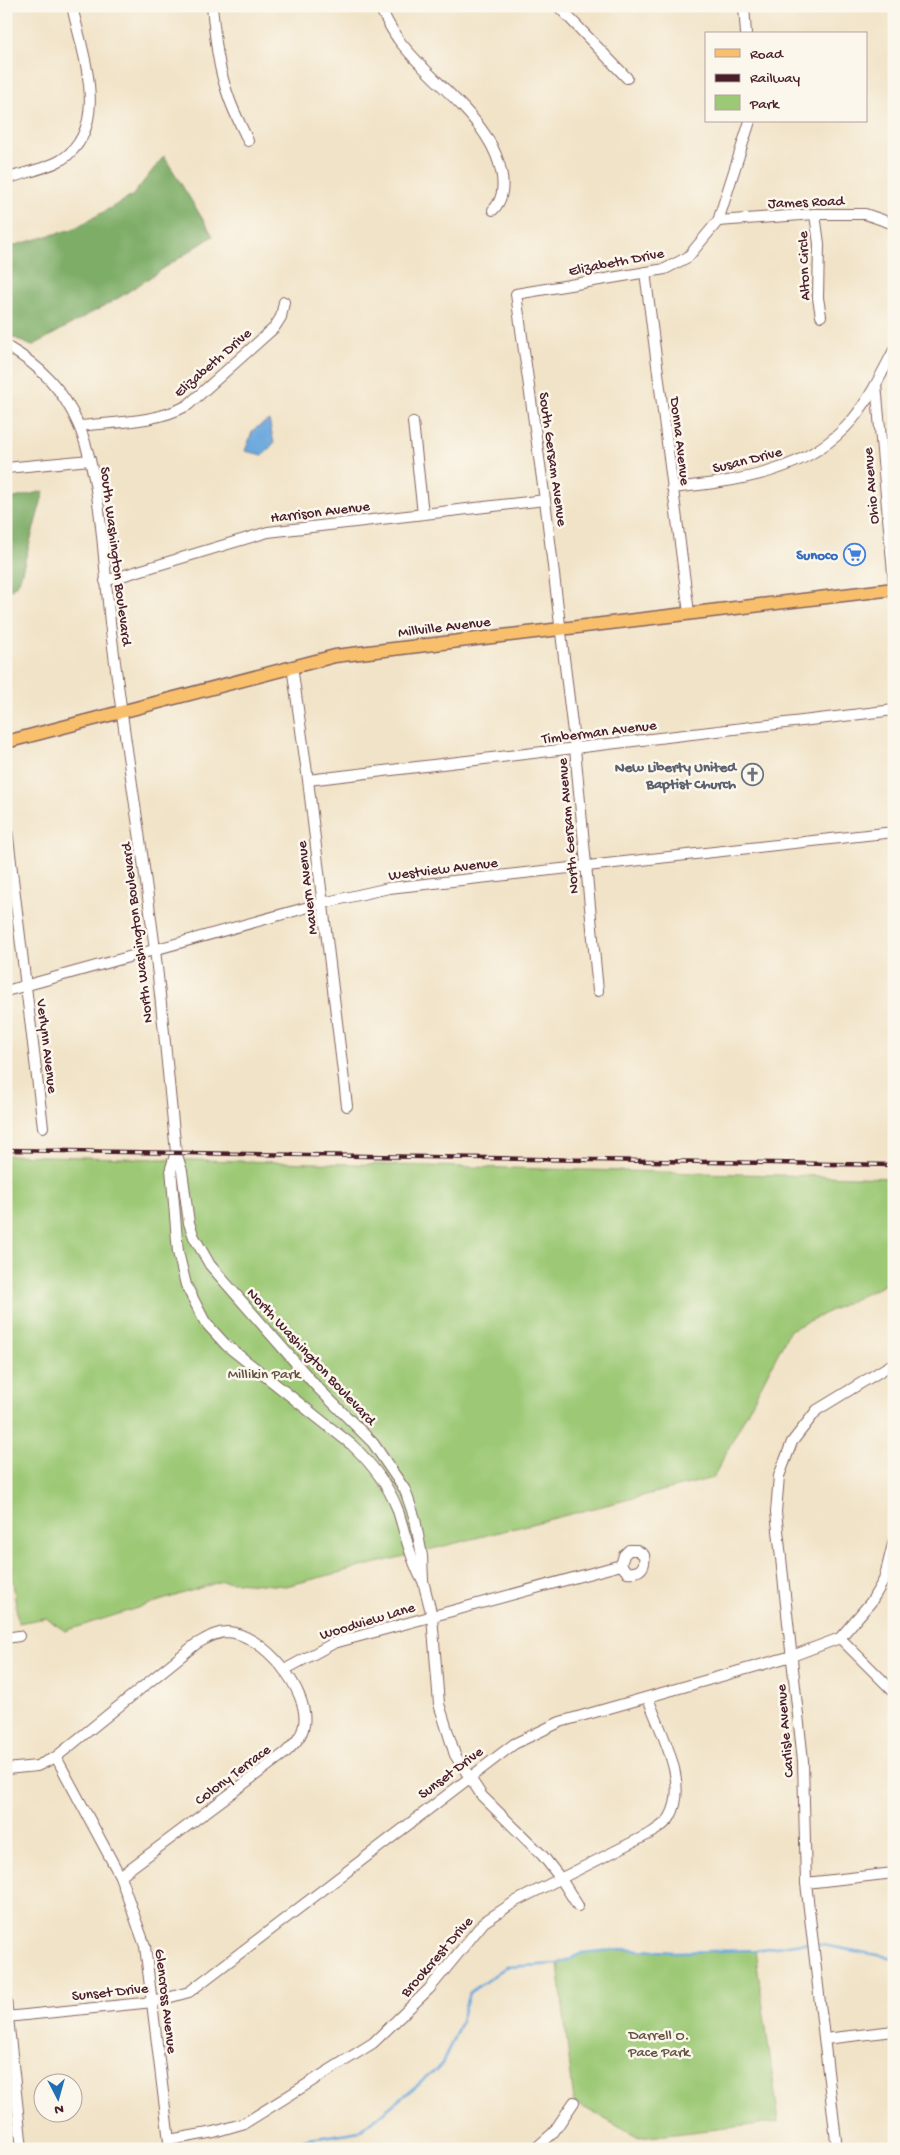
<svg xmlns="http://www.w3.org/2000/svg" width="900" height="2155" font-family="'Gochi Hand',sans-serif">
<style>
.green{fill:#9dc976;stroke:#747450}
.forest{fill:#7ead67;stroke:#646649}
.water{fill:#6ca9de;stroke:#5b6484}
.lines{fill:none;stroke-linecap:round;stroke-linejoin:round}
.stream{stroke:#6ca9de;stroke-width:2.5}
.minor-casing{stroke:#846462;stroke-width:12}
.major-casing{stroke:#846462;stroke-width:15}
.minor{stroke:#fff;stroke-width:10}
.major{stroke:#f8bf6c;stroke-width:12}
.rail-casing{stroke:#4a1f2b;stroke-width:4.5}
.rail{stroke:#fbf7ec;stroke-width:2.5;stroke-dasharray:8;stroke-linecap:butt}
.labels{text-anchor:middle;stroke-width:5;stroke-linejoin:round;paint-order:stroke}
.street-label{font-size:15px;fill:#4a1f2b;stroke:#fbf7ec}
.shop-label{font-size:15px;font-weight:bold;fill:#366cbe;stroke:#fbf7ec;text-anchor:end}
.worship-label{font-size:15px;font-weight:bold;fill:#5b616d;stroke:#fbf7ec;text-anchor:end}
.park-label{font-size:15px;fill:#635242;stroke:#fbf7ec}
</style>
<rect width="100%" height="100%" fill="#fbf7ec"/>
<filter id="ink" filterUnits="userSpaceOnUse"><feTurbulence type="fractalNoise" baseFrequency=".02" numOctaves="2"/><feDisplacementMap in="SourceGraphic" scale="10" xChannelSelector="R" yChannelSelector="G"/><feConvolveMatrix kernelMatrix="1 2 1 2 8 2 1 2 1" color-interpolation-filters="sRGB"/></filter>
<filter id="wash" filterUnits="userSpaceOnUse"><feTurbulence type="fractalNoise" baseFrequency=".0096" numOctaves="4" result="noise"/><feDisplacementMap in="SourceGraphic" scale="20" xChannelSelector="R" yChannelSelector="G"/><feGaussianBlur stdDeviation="1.12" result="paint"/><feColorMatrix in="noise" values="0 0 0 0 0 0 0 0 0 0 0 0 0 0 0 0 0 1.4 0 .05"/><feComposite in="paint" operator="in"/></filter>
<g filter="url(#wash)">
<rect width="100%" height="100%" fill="#f1e3c7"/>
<!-- green -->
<g class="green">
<polygon points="6,1155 894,1178 894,1283 886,1284 790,1330 713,1478 286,1586 222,1581 65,1631 46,1618 18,1623 6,1523"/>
<polygon points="621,1949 676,1952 755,1950 779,2122 639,2138 574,2102 558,1964 582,1953"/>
</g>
<!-- forest -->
<g class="forest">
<polygon points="164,156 213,236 120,297 32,346 6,334 6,245 12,246 73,229 132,196"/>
<polygon points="44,491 19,582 6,594 6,500"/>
</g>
<!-- water -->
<polygon class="water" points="269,420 274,443 263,455 245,451 253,430"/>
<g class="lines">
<!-- stream -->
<g class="stream">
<polyline points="817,1944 894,1958"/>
<polyline points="287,2149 304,2140 360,2131 441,2066 460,2024 469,1993 506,1967 558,1964 582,1953 621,1949 676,1952 755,1950 802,1943 811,1944"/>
</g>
</g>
</g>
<g filter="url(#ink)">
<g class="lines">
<defs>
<g id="minor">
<path d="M 212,6 C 215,37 218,69 229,98 C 234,113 242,127 248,141"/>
<path d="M 379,6 C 385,17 391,29 398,39 C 424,74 463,100 486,136 C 499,156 512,191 493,210"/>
<polyline points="558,6 627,78"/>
<polyline points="744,6 746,34"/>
<path d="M 6,179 C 23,173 45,169 61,160 C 112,127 82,53 72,6"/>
<polyline points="815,214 819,244 818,298 821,316"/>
<polyline points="718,221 815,214 865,214 894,224"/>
<polyline points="645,272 689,613"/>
<path d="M 6,346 C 41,366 63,389 79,426 C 104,486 103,573 112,639 C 125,743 142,846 155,950 C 163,1017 169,1085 176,1152 L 182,1171 L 189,1223 L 194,1237 L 210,1265 L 316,1386 L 373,1443 L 405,1490 L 415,1519 L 422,1556 L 423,1581 L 432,1616 L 439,1704 L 455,1755 L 482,1796 L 543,1856 L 561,1879 L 578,1906"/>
<polyline points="876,384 894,584"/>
<polyline points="413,422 423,514"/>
<path d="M 79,426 C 115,422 156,423 188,405 L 274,328 L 281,317 L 284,302"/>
<polyline points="883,461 894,459"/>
<polyline points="6,468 90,460"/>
<path d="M 672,488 C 738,481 808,473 853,419 C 870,398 882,373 894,350"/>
<polyline points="105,581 268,532 545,500"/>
<polyline points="292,666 308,780 347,1106"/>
<polyline points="308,780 894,710"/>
<polyline points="6,821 43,1127"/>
<polyline points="6,991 323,903 389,888 894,832"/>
<polyline points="598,991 575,749 545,500 516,294 665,269 688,257 718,221 750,121"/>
<path d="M 176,1152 L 171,1168 L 178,1252 L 186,1285 L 205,1322 L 226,1345 L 352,1445 C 371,1463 387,1483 397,1508 C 405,1532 409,1555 421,1578"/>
<polyline points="6,1638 19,1636"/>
<polyline points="840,1638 894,1692"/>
<path d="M 284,1670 L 334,1643 L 621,1565 L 627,1572 C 640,1574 646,1567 644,1555 L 637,1550 L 629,1550 L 624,1555 L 621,1565"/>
<polyline points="56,1757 120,1876 145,1946 170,2149"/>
<path d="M 6,1769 L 37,1766 L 56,1757 L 196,1644 C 206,1639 215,1632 227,1632 C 262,1633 310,1690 304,1725 C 302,1737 293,1745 285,1753 L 120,1876"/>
<polyline points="806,1883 894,1873"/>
<polyline points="6,1999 22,2149"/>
<polyline points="6,2017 153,2002 189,1992 514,1744 560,1722 792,1656 840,1638 871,1602 884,1580 894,1540"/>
<polyline points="825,2039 894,2031"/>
<path d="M 169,2140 L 214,2132 L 245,2123 L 373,2043 L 429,1989 L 484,1922 L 516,1901 L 653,1832 C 658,1828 667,1823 670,1817 C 690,1783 660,1732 648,1698"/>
<polyline points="535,2149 553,2133 574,2102"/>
<polyline points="837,2149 806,1883 803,1761 776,1512 779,1476 792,1442 817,1410 894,1363"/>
</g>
<polyline id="major" points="6,742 335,656 894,589"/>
</defs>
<!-- minor casing -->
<use href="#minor" class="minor-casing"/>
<!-- major casing -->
<use href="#major" class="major-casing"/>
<!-- minor -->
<use href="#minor" class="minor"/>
<!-- major -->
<use href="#major" class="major"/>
<defs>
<polyline id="rail" points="6,1150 894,1165"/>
</defs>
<!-- rail casing -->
<use href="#rail" class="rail-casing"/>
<!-- rail -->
<use href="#rail" class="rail"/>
</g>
</g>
<!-- icons -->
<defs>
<symbol id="supermarket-ring" viewBox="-11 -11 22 22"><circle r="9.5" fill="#fbf7ec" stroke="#3f7fe0" stroke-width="1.5"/><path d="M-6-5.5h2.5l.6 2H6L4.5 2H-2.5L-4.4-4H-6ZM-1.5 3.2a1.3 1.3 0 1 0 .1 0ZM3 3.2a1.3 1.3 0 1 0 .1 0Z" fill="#3f7fe0"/></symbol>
<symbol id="church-ring" viewBox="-11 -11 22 22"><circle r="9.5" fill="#fbf7ec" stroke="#6b7280" stroke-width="1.5"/><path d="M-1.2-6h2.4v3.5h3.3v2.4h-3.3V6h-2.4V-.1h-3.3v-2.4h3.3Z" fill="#6b7280"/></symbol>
</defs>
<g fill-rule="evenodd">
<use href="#supermarket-ring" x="842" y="542" width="25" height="25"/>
<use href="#church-ring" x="740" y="762" width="25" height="25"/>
</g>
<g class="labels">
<!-- street labels -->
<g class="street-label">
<text transform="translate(806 201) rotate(-2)" y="5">James Road</text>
<text transform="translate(616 261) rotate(-11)" y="5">Elizabeth Drive</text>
<text transform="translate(803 266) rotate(-92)" y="5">Alton Circle</text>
<text transform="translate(212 362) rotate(-41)" y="5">Elizabeth Drive</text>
<text transform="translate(681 441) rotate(83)" y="5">Donna Avenue</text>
<text transform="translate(554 459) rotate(82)" y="5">South Gersam Avenue</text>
<text transform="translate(747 459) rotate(-14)" y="5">Susan Drive</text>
<text transform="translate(870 486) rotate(-95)" y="5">Ohio Avenue</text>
<text transform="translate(320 511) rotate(-7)" y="5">Harrison Avenue</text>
<text transform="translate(117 556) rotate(83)" y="5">South Washington Boulevard</text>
<text transform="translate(444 626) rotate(-7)" y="5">Millville Avenue</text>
<text transform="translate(599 731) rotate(-7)" y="5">Timberman Avenue</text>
<text transform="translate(567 826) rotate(-95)" y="5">North Gersam Avenue</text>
<text transform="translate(443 868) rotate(-7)" y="5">Westview Avenue</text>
<text transform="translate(306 888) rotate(-97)" y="5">Mavern Avenue</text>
<text transform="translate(136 933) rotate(-97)" y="5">North Washington Boulevard</text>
<text transform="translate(48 1046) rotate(83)" y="5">Verlynn Avenue</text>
<text transform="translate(312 1356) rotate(47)" y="5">North Washington Boulevard</text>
<text transform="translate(367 1620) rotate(-17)" y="5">Woodview Lane</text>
<text transform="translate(784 1731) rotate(-95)" y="5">Carlisle Avenue</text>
<text transform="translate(450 1772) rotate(-37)" y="5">Sunset Drive</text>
<text transform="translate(232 1774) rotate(-37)" y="5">Colony Terrace</text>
<text transform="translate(436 1956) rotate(-49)" y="5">Brookcrest Drive</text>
<text transform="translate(110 1991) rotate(-6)" y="5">Sunset Drive</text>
<text transform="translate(167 2001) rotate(83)" y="5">Glencross Avenue</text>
</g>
<!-- shop labels -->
<g class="shop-label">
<text x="838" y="559">Sunoco</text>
</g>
<!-- worship labels -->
<g class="worship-label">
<text x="736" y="771">New Liberty United<tspan x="736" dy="17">Baptist Church</tspan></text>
</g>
<!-- park labels -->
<g class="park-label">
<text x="264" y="1378">Millikin Park</text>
<text x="659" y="2039">Darrell O.<tspan x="659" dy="17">Pace Park</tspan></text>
</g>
</g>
<!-- margin -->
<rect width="900" height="2155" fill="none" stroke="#fbf7ec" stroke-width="25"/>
<!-- legend -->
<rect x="705" y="32" width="162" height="90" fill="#fbf7ec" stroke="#b4a19f"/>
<rect x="715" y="49" width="25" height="8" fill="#f8bf6c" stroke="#b4a19f"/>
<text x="750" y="58" font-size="15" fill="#4a1f2b">Road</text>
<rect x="715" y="74" width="25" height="8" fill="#4a1f2b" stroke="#b4a19f"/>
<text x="750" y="82" font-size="15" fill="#4a1f2b">Railway</text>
<rect x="715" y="95" width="25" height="15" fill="#9dc976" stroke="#b4a19f"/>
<text x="750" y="108" font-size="15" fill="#4a1f2b">Park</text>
<!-- north arrow -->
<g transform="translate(58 2098) rotate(174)"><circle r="24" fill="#fbf7ec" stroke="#b4a19f"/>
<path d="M0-4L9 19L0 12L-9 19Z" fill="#1f6fb2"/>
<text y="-8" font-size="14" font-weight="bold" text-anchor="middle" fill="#4a1f2b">N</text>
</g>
</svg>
